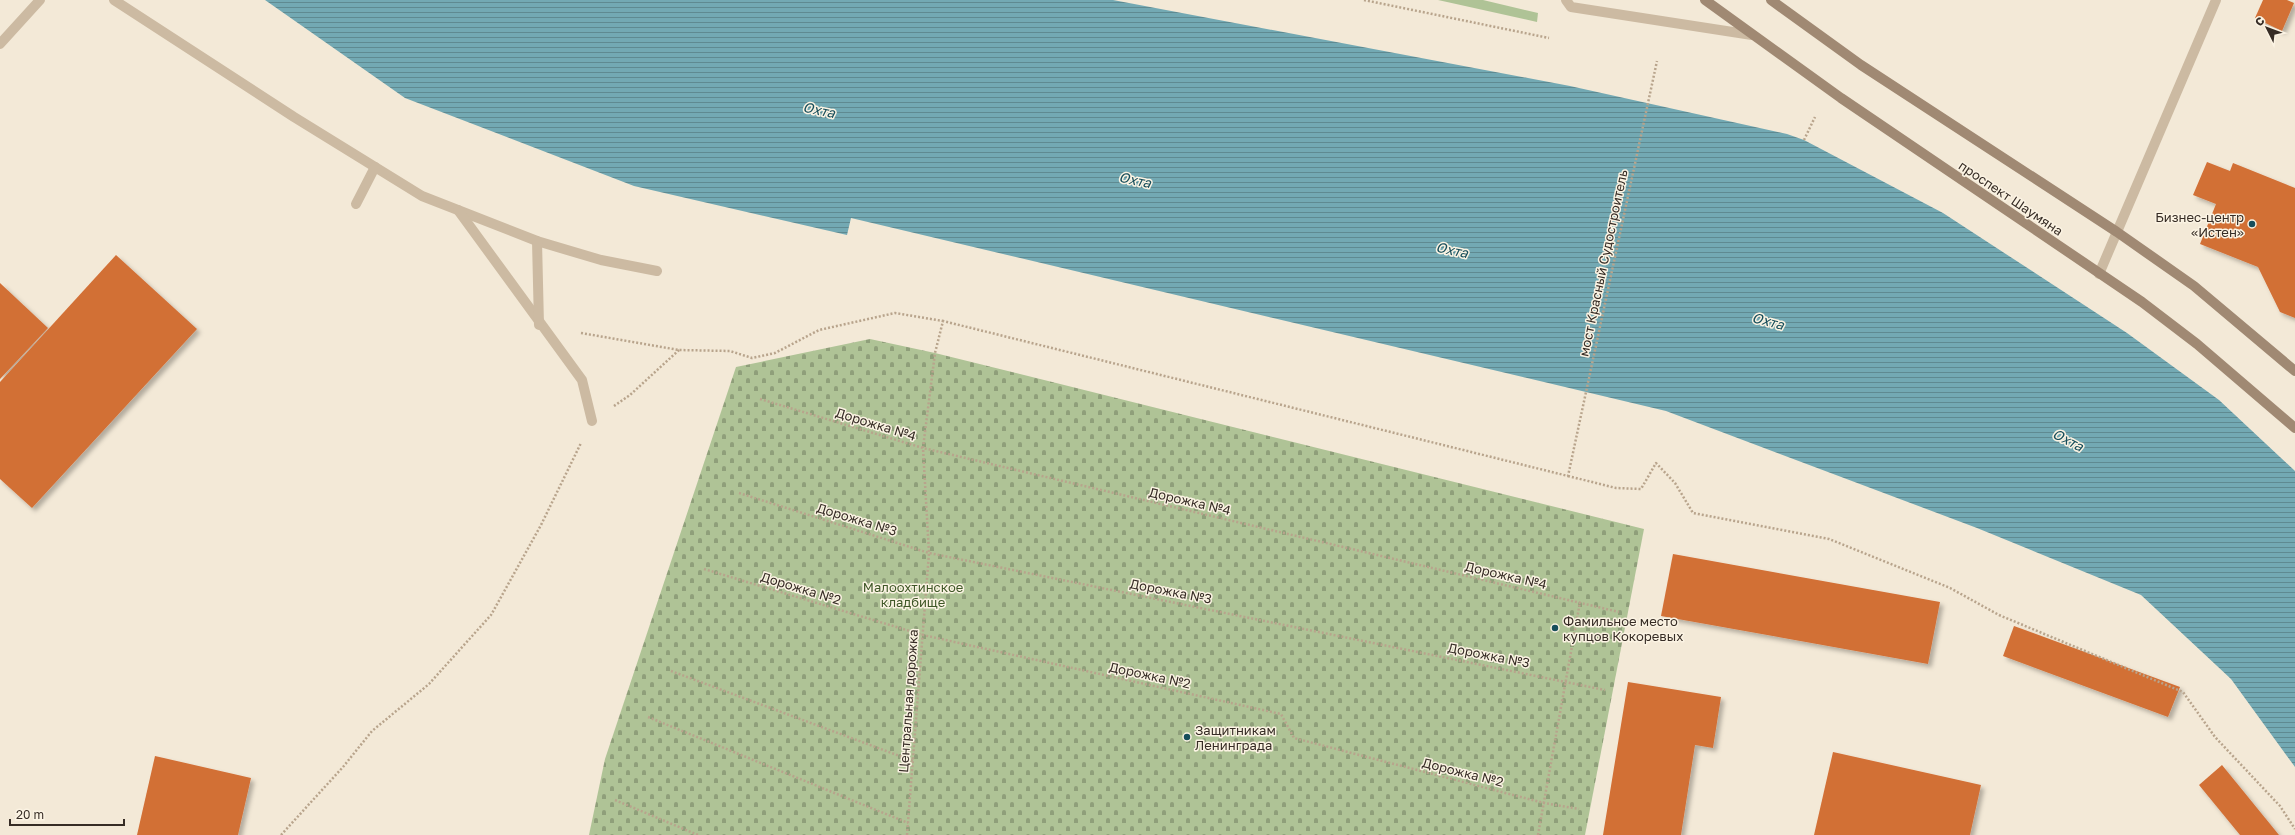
<svg xmlns="http://www.w3.org/2000/svg" width="2295" height="835" font-family="'Golos Text',sans-serif">
<style>
.grass{fill:#afc396}
.cemetery{fill:url(#cemetery-stones)}
.water{fill:url(#water-rules)}
.building{fill:#d26f36;filter:url(#shadow)}
.lines{fill:none;stroke-linecap:round;stroke-linejoin:round}
.path{stroke:#b8a48c;stroke-width:2.5;stroke-dasharray:2 2;stroke-linecap:butt}
.lane{stroke:#ccbaa2;stroke-width:10}
.secondary{stroke:#a08973;stroke-width:10}
.poi-dot{fill:#174e5b;stroke:#fbf3e3;stroke-width:1.5}
.labels{text-anchor:middle;stroke-width:3;stroke-linejoin:round;paint-order:stroke}
.street-label{font-size:13px;fill:#362c25;stroke:#fbf3e3}
.poi-label{font-size:13px;fill:#362c25;stroke:#fbf3e3;text-anchor:start}
.park-label{font-size:13px;fill:#3f5727;stroke:#fbf3e3}
.water-label{font-size:14px;font-style:italic;fill:#174e5b;stroke:#fbf3e3}
</style>
<defs>
<pattern id="cemetery-stones" width="16" height="16" patternUnits="userSpaceOnUse"><rect width="16" height="16" fill="#afc396"/><path d="M2 7V4a2 2 0 0 1 4 0v3zM10 15v-3a2 2 0 0 1 4 0v3z" fill="#8f9f7a"/></pattern>
<pattern id="water-rules" width="6" height="5" patternUnits="userSpaceOnUse"><rect width="6" height="5" fill="#73a9b3"/><path d="M0 2.5h6" fill="none" stroke="#5f8a91"/></pattern>
<filter id="shadow"><feDropShadow dx="3.5" dy="3.5" stdDeviation="2" flood-color="#0004"/></filter>
</defs>
<rect width="100%" height="100%" fill="#f3e9d7"/>
<!-- grass -->
<polygon class="grass" points="1438,0 1483,0 1538,13 1537,22"/>
<!-- cemetery -->
<polygon class="cemetery" points="870,339 935,353 1644,529 1585,835 589,835 605,759 736,367"/>
<!-- water -->
<polygon class="water" points="265,0 1113,0 1570,86 1787,134 1804,140 1943,213 2127,333 2219,400 2295,471 2295,767 2231,679 2141,595 1977,528 1666,411 851,218 847,235 634,186 405,98"/>
<!-- building -->
<g class="building">
<polygon points="2263,0 2287,0 2294,3 2282,31 2255,18"/>
<polygon points="2207,162 2230,171 2233,163 2295,188 2295,318 2280,312 2258,267 2200,244 2216,204 2193,195"/>
<polygon points="116,255 197,329 32,508 0,479 0,382"/>
<polygon points="0,283 48,328 0,379"/>
<polygon points="1673,554 1940,602 1928,664 1661,616"/>
<polygon points="2014,626 2180,687 2168,717 2003,656"/>
<polygon points="1628,682 1721,697 1713,748 1695,745 1681,835 1603,835"/>
<polygon points="1833,752 1981,785 1970,835 1814,835"/>
<polygon points="155,756 251,778 238,835 137,835"/>
<polygon points="2222,765 2279,835 2240,835 2199,785"/>
</g>
<g class="lines">
<!-- path -->
<g class="path">
<polyline points="1364,0 1549,38"/>
<polyline points="1804,140 1815,117"/>
<polyline points="581,333 679,350 730,351 752,358 775,353 819,330 895,313 943,321"/>
<polyline points="760,399 923,448 1619,612"/>
<polyline points="614,406 630,395 679,350"/>
<polyline points="1568,476 1616,488 1641,489 1656,463 1675,483 1693,513 1829,539 1950,588 1999,615 2183,692 2215,737 2280,806 2295,829"/>
<polyline points="739,493 929,553 1605,690"/>
<polyline points="704,569 923,635 1281,714 1294,738 1544,803 1579,809"/>
<polyline points="671,671 913,761"/>
<polyline points="648,717 908,823"/>
<polyline points="615,800 698,835"/>
<polyline points="281,835 343,767 372,731 429,684 491,615 541,525 581,443"/>
<polyline points="907,835 929,553 923,448 935,353 943,321 1568,476 1657,61"/>
<polyline points="1538,835 1580,602"/>
</g>
<!-- lane -->
<g class="lane">
<polyline points="114,0 294,117 422,196 537,241 601,260 657,271"/>
<polyline points="1566,0 1571,7 1752,35"/>
<polyline points="0,44 40,0"/>
<polyline points="356,204 375,167"/>
<polyline points="458,210 582,380 592,421"/>
<polyline points="537,241 539,325"/>
<polyline points="2099,274 2216,0"/>
</g>
<!-- secondary -->
<g class="secondary">
<polyline points="1705,0 1841,98 2142,302 2197,344 2295,428"/>
<polyline points="1771,0 1861,65 2117,232 2194,286 2295,371"/>
</g>
</g>
<!-- markers -->
<g class="poi-dot">
<circle cx="2252" cy="224" r="4"/>
<circle cx="1555" cy="628" r="4"/>
<circle cx="1187" cy="737" r="4"/>
</g>
<g class="labels">
<!-- street labels -->
<g class="street-label">
<text transform="translate(2011 198) rotate(34)" y="5">проспект Шаумяна</text>
<text transform="translate(1603 263) rotate(-78)" y="5">мост Красный Судостроитель</text>
<text transform="translate(876 424) rotate(17)" y="5">Дорожка №4</text>
<text transform="translate(1190 501) rotate(13)" y="5">Дорожка №4</text>
<text transform="translate(857 519) rotate(17)" y="5">Дорожка №3</text>
<text transform="translate(1506 575) rotate(13)" y="5">Дорожка №4</text>
<text transform="translate(801 588) rotate(17)" y="5">Дорожка №2</text>
<text transform="translate(1171 591) rotate(11)" y="5">Дорожка №3</text>
<text transform="translate(1489 655) rotate(11)" y="5">Дорожка №3</text>
<text transform="translate(1150 675) rotate(12)" y="5">Дорожка №2</text>
<text transform="translate(908 701) rotate(-86)" y="5">Центральная дорожка</text>
<text transform="translate(1463 772) rotate(14)" y="5">Дорожка №2</text>
</g>
<!-- poi labels -->
<g class="poi-label">
<text x="2244" y="222" text-anchor="end">Бизнес-центр<tspan x="2244" dy="15">«Истен»</tspan></text>
<text x="1563" y="626">Фамильное место<tspan x="1563" dy="15">купцов Кокоревых</tspan></text>
<text x="1195" y="735">Защитникам<tspan x="1195" dy="15">Ленинграда</tspan></text>
</g>
<!-- park labels -->
<g class="park-label">
<text x="913" y="592">Малоохтинское<tspan x="913" dy="15">кладбище</tspan></text>
</g>
<!-- water labels -->
<g class="water-label">
<text transform="translate(819 110) rotate(12)" y="5">Охта</text>
<text transform="translate(1135 180) rotate(12)" y="5">Охта</text>
<text transform="translate(1452 250) rotate(12)" y="5">Охта</text>
<text transform="translate(1768 321) rotate(15)" y="5">Охта</text>
<text transform="translate(2068 440) rotate(27)" y="5">Охта</text>
</g>
</g>
<!-- north arrow -->
<g transform="translate(2267 28) rotate(312)" stroke="#fbf3e3" stroke-width="3" paint-order="stroke">
<path d="M0-3L7 15L0 10L-7 15Z" fill="#362c25"/>
<text y="-6" font-size="11" font-weight="bold" text-anchor="middle" fill="#362c25">С</text>
</g>
<!-- scale -->
<path d="M10 819v6h114v-6" fill="none" stroke="#362c25" stroke-width="2"/>
<text x="16" y="819" font-size="12" fill="#362c25" stroke="#fbf3e3" stroke-width="3" paint-order="stroke">20 m</text>
</svg>
